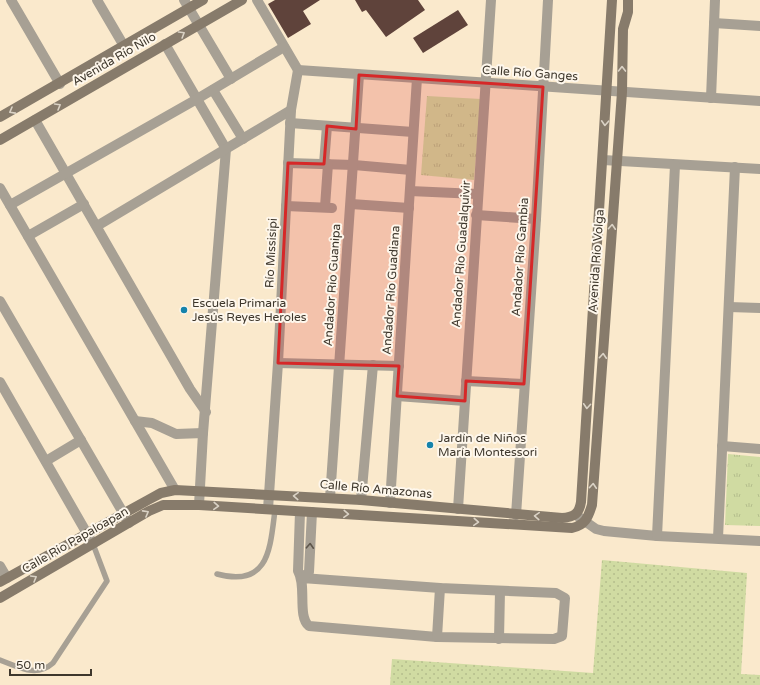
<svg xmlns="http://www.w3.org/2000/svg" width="760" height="685" font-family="'Varela Round',sans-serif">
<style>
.grass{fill:url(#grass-dots)}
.park{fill:url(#park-tufts)}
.building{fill:#5f433b}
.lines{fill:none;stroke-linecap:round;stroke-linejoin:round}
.lane{stroke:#a7a094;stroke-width:5.5}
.street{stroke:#a7a094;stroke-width:10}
.secondary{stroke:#877b6b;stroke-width:10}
.oneway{stroke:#dad2c5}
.oneway2{stroke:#5e564b}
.marked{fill:#d62828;fill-opacity:0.2;stroke:#d62828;stroke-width:3;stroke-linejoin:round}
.poi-dot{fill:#1583ab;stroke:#fef7ec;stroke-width:1.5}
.labels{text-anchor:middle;stroke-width:4;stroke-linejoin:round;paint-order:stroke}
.street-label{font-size:12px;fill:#3e372c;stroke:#fef7ec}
.poi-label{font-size:12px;fill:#3e372c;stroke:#fef7ec;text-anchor:start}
</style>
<defs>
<pattern id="grass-dots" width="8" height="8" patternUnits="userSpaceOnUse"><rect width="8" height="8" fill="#d0dba2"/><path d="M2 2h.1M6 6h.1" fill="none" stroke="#b4bd8c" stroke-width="1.8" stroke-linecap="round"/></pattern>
<pattern id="park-tufts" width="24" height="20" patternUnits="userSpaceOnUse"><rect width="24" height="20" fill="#d0dba2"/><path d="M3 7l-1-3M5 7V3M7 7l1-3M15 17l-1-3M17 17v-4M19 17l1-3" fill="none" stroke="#b4bd8c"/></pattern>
</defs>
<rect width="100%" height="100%" fill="#fae9cc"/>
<!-- grass -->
<polygon class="grass" points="602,560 747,573 741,674 760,675 760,685 390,685 392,659 593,673"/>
<!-- park -->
<g class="park">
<polygon points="427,96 481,99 474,180 421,175"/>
<polygon points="728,454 760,457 760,526 725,525"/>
</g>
<!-- building -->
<g class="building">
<polygon points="275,0 320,0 303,11 311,24 288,38 268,4"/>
<polygon points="355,0 418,0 425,10 386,37 366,10 362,12"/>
<polygon points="458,10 468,25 423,53 413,38"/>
</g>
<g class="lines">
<!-- lane -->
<g class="lane">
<path d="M 217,574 C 269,588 270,549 275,510"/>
<path d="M 0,660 C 19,667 36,678 53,663 L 107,581 L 93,544"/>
</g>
<!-- street -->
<g class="street">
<polyline points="11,0 60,84"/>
<polyline points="97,0 124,46"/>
<polyline points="184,0 231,79"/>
<polyline points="257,0 298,70"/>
<polyline points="714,23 760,26"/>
<polyline points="165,44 226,149 203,433 199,505"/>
<polyline points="298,70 760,101"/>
<polyline points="213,90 243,139"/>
<polyline points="711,98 715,0"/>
<polyline points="35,120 190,389 206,412"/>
<polyline points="290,123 413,132"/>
<polyline points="603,160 760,169"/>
<polyline points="288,163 354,165 411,170"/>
<polyline points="324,164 327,126"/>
<polyline points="0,188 175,490"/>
<polyline points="410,191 477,194"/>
<polyline points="351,204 409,208"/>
<polyline points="10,205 197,99 284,47"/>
<polyline points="286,206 332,208"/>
<polyline points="325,207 328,164"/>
<polyline points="476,215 536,219"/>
<polyline points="97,226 291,110"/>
<polyline points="28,236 84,204"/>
<polyline points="0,301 129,523"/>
<polyline points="729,307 760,308"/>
<polyline points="278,363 399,366"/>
<polyline points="466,381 524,384"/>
<polyline points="0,382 93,544"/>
<polyline points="397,396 465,401"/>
<polyline points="135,421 152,423 176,434 203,433"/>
<polyline points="722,446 760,449"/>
<polyline points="46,461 81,440"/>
<polyline points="330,498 359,75"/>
<polyline points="361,500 373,365"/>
<polyline points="390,503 417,78"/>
<polyline points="268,509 278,363 291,110 298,70"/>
<polyline points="458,509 491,0"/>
<path d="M 300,512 L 298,571 C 307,586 297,616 309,626 L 437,637 L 554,639 L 562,636 L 565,598 L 556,593 L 440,588 L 302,578"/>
<polyline points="516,515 536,219 548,0"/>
<polyline points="576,515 596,529 604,531 657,536 760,541"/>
<polyline points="657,536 675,165"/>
<polyline points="718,538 735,167"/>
<polyline points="0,566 7,578"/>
<polyline points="302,578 309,572 312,512"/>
<polyline points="437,637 440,588"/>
<polyline points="499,639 500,591"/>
</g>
<!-- secondary -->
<g class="secondary">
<polyline points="0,117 203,0"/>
<polyline points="0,140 242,0"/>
<path d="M 0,582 L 148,500 L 161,493 L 175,490 L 361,500 L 562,518 C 574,517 579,514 581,502 L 612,0"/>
<path d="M 0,598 L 149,511 L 163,505 L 199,505 L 572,528 C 585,525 588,518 592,505 L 622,92 L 623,29 L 628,12 L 628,0"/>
</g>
</g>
<!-- one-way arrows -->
<defs><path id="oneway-chevron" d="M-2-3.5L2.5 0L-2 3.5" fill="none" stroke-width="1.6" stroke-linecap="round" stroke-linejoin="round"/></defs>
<g class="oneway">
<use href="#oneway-chevron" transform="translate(182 34) rotate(-31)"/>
<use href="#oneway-chevron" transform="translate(622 69) rotate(-89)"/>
<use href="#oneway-chevron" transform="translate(58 106) rotate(-30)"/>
<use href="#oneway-chevron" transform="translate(12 111) rotate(151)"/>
<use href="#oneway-chevron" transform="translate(605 123) rotate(93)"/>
<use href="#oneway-chevron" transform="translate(612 227) rotate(-86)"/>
<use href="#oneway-chevron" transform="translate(603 356) rotate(-86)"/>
<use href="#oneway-chevron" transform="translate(587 406) rotate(94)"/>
<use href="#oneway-chevron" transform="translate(593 486) rotate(-86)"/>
<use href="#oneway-chevron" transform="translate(296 496) rotate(-177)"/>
<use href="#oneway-chevron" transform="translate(216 506) rotate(3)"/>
<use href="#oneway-chevron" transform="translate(146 513) rotate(-29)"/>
<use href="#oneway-chevron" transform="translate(346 514) rotate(3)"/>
<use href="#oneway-chevron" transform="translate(537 516) rotate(-176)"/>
<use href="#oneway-chevron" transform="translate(476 522) rotate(4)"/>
<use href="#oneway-chevron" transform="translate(34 578) rotate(-30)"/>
</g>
<use class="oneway2" href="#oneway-chevron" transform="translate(310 546) rotate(-87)"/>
<!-- marked area -->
<path class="marked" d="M 359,75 L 543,87 L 524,384 L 466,381 L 465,401 L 397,396 L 399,366 L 278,363 L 288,163 L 324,164 L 327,126 L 356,129 Z"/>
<!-- markers -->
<g class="poi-dot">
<circle cx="184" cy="310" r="4"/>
<circle cx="430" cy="445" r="4"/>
</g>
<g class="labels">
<!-- street labels -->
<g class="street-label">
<text transform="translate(114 59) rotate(-30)" y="4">Avenida Río Nilo</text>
<text transform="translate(530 73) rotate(4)" y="4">Calle Río Ganges</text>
<text transform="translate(271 253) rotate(-87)" y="4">Río Missisipi</text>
<text transform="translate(461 254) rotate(-86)" y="4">Andador Río Guadalquivir</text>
<text transform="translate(520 257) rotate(-86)" y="4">Andador Río Gambia</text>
<text transform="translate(596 261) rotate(-86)" y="4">Avenida Río Volga</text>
<text transform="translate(332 285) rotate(-86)" y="4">Andador Río Guanipa</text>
<text transform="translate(391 290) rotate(-86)" y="4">Andador Río Guadiana</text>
<text transform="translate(376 489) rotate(5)" y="4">Calle Río Amazonas</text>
<text transform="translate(75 540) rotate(-30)" y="4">Calle Río Papaloapan</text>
</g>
<!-- poi labels -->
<g class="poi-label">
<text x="192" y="307">Escuela Primaria<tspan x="192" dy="14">Jesús Reyes Heroles</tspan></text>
<text x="438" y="442">Jardín de Niños<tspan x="438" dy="14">María Montessori</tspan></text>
</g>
</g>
<!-- scale -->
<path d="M10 669v6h81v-6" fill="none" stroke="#3e372c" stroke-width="2"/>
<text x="16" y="669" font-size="12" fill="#3e372c" stroke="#fef7ec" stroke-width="3" paint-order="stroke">50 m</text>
</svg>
